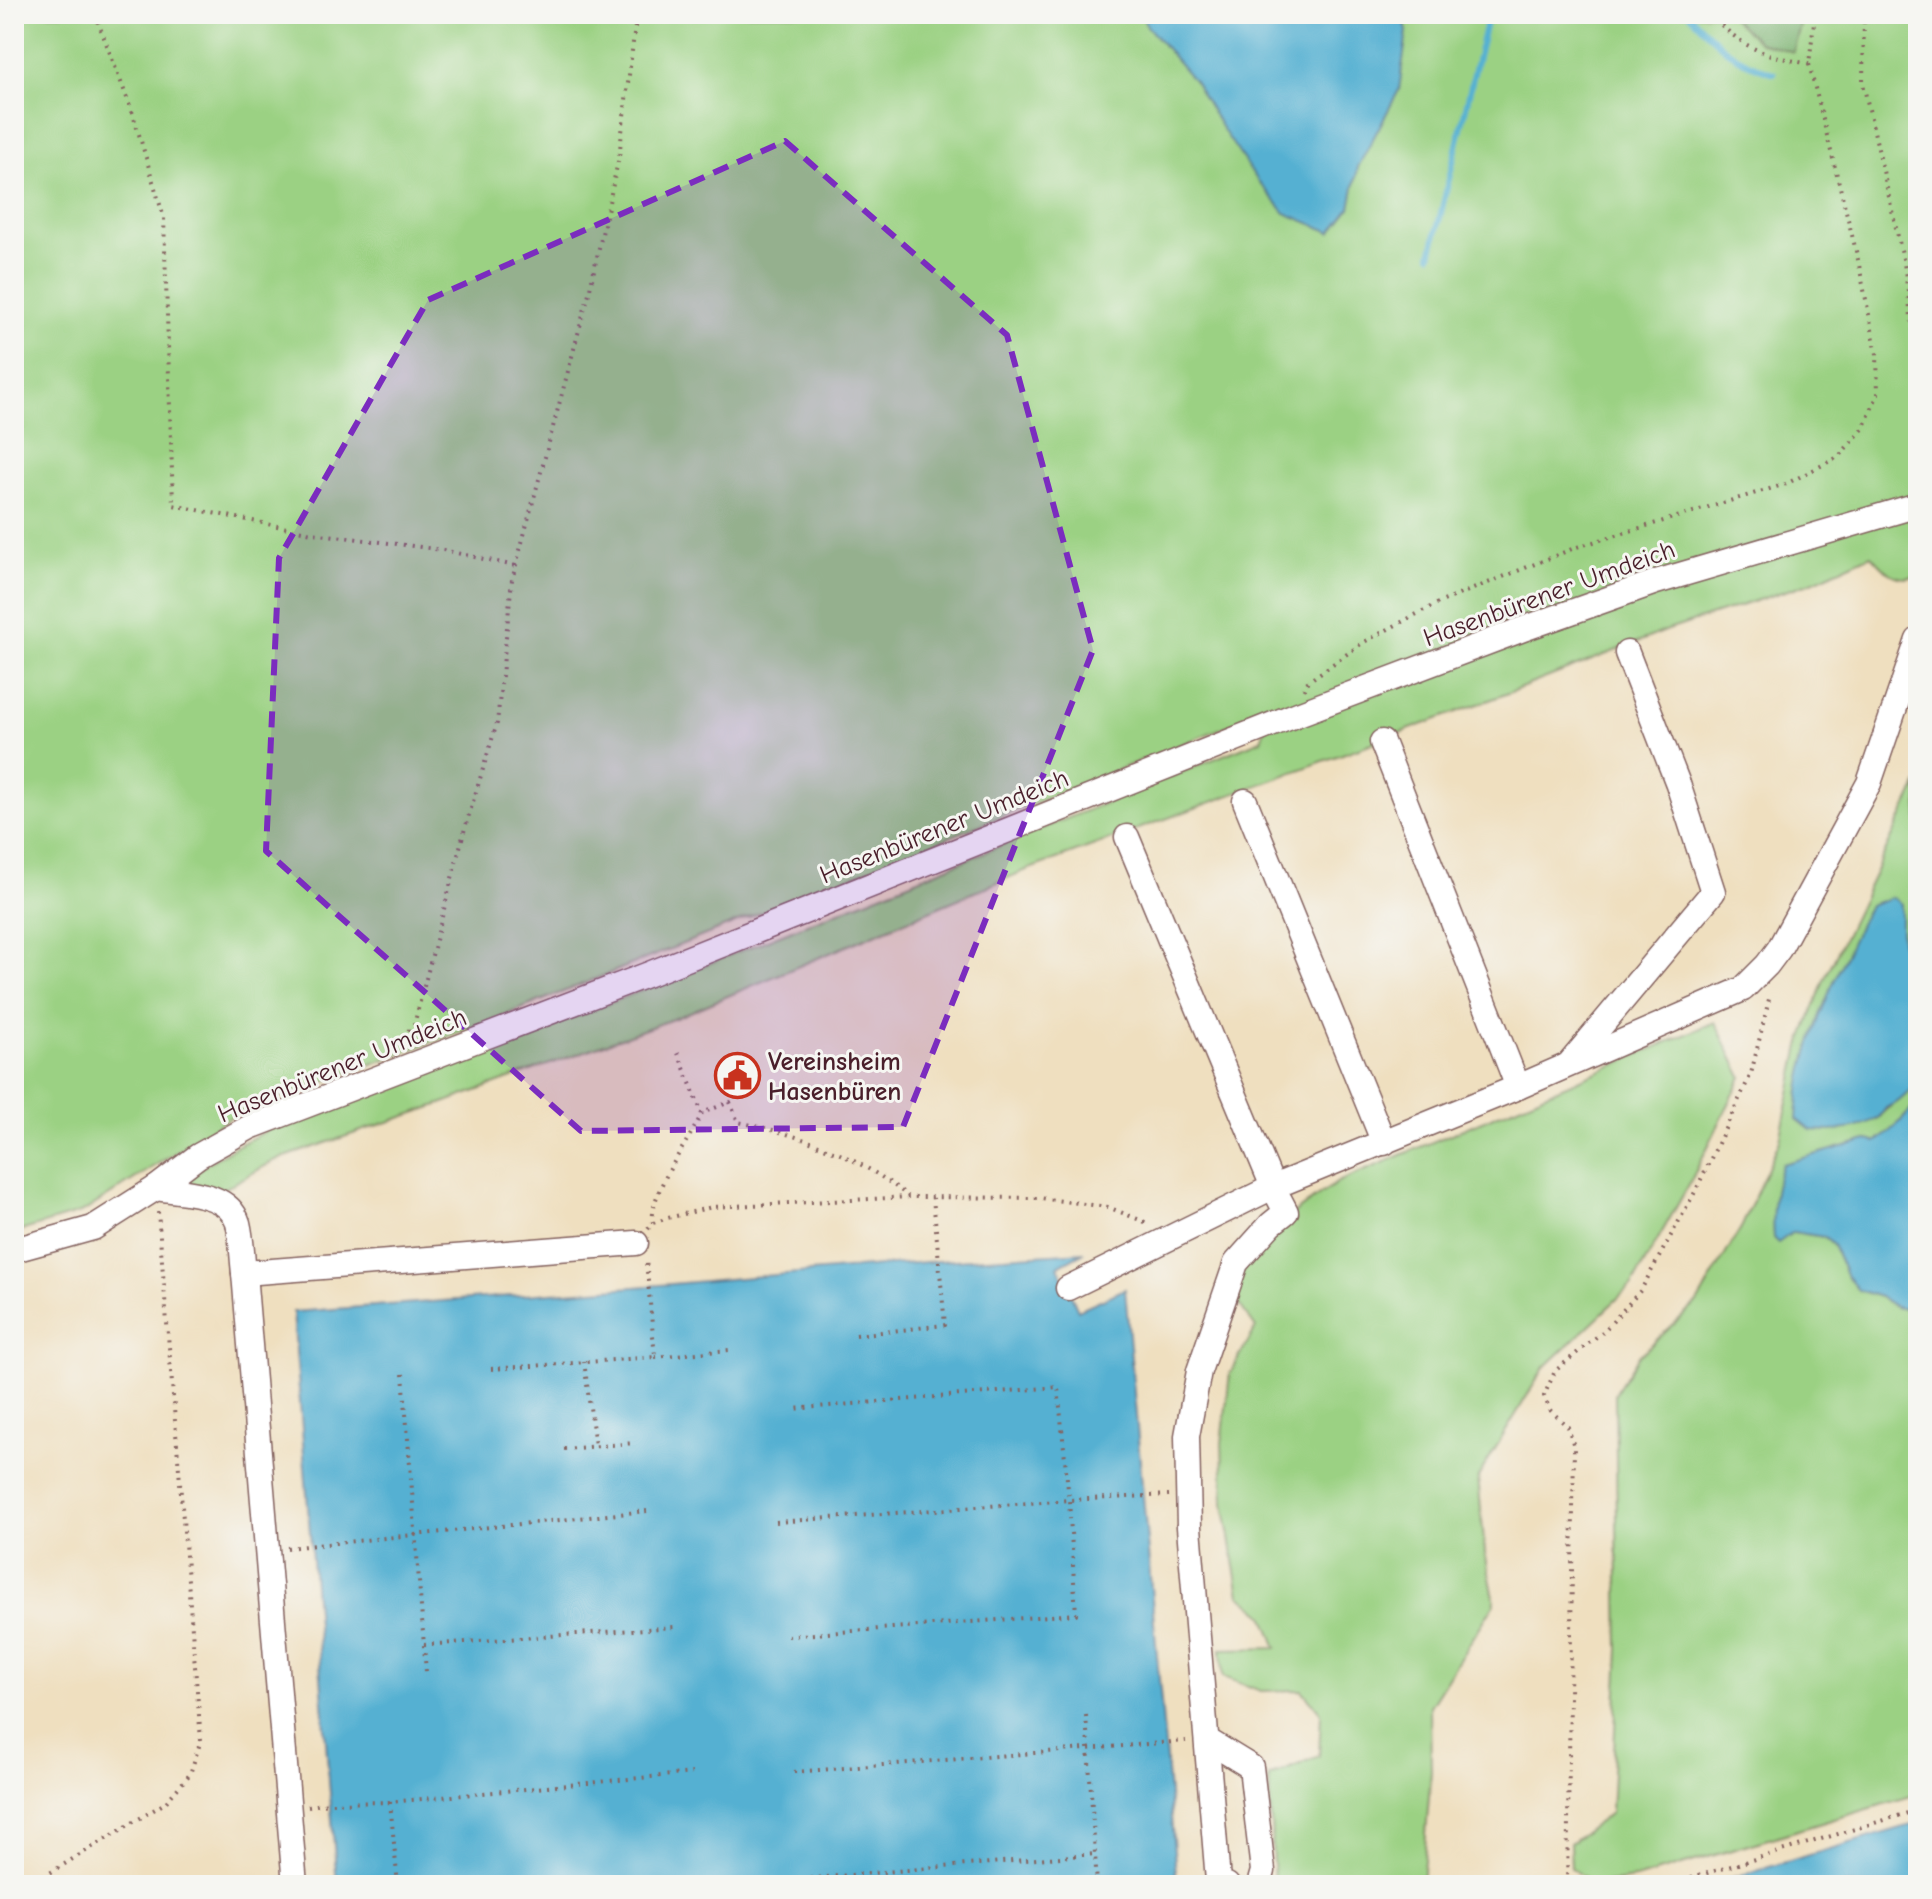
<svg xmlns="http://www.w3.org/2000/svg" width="1932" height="1899" font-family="'Comic Neue',sans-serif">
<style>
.green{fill:#9bd183;stroke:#727857;stroke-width:2}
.forest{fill:#7cb371;stroke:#63694e;stroke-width:2}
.water{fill:#54b0d2;stroke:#4f687e;stroke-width:2}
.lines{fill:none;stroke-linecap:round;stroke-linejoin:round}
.stream{stroke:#54b0d2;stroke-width:6}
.minor-casing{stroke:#84625f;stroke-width:27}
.path{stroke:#84625f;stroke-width:4;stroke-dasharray:2 6;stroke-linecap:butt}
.minor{stroke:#fff;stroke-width:24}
.marked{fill:#7b2cbf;fill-opacity:0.2;stroke:#7b2cbf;stroke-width:6;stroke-dasharray:16 10;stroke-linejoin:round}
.labels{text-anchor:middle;stroke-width:6;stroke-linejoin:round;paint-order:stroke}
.street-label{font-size:26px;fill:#4a1f2b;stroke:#f6f6f2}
.poi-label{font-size:26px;font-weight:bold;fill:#4a1f2b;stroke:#f6f6f2;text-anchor:start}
</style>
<rect width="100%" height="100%" fill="#f6f6f2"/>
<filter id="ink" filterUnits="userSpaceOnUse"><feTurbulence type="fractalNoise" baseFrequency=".0125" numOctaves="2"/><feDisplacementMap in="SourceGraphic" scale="16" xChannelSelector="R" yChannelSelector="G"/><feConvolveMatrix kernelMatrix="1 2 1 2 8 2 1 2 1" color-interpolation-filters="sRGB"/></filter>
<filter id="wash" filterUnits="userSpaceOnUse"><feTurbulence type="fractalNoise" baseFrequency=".006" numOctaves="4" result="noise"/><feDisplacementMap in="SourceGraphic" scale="32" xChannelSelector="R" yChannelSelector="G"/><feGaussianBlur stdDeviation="1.8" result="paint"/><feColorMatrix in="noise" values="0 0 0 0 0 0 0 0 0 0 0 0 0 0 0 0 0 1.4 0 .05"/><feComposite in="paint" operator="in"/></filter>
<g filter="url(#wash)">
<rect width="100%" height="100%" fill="#efdfbf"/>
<!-- green -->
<g class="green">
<path d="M 14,14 L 1728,14 L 1759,42 L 1793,51 L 1803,14 L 1918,14 L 1918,575 C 1897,584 1884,570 1871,555 L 1812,582 L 1668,630 L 1503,695 L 1024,871 L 678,1017 L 441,1104 L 276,1160 L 222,1190 L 174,1187 C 279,1105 422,1077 544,1029 C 784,935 1022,836 1261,740 L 1272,708 L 493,1020 L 237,1113 L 83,1212 L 14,1233 Z"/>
<path d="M 1918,783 L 1918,902 L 1915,908 L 1912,950 L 1918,976 L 1906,968 L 1901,938 L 1901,904 L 1878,1119 C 1889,1105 1905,1096 1918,1084 L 1918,1103 L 1890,1132 L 1876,1142 L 1867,1140 L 1783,1164 L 1793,1232 L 1824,1237 L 1833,1245 L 1846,1275 L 1858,1290 L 1880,1297 L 1896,1307 L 1918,1312 L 1918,1794 L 1635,1879 C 1607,1883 1594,1888 1571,1868 L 1570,1843 L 1611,1813 L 1619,1649 L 1615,1394 L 1639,1356 L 1697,1303 L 1742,1226 L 1780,1140 L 1800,1046 L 1824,980 Z"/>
<path d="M 1715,1022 L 1742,1077 L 1691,1181 L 1632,1285 L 1544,1368 L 1478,1477 L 1485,1552 L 1495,1603 L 1430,1706 L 1431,1771 L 1422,1885 L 1274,1885 L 1269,1777 L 1319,1756 L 1321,1713 L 1302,1690 L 1261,1691 L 1223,1677 L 1221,1649 L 1277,1648 L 1264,1615 L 1240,1595 L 1224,1503 L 1222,1443 L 1230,1373 L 1256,1328 L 1232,1294 C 1237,1283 1241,1270 1248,1260 C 1271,1227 1306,1204 1338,1182 Z"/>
</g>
<!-- forest -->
<polygon class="forest" points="1728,14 1803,14 1793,52 1759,42"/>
<!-- water -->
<g class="water">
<polygon points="1141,14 1402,14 1407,31 1399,90 1358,167 1350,208 1331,232 1285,213 1258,181 1223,130 1194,81 1147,26"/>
<path d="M 1892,897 L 1901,904 L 1901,938 L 1906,968 L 1917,975 L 1912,950 L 1915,908 L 1918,902 L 1918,1084 L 1899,1101 L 1886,1108 L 1878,1119 L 1855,1128 L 1831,1131 L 1811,1130 L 1797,1119 C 1800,1043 1838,972 1869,905 Z"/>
<path d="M 1918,1103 L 1918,1312 L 1896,1307 L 1880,1297 L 1858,1290 L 1846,1275 L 1833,1245 L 1824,1237 L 1793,1232 L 1778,1243 L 1773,1238 C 1771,1213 1774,1187 1782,1164 L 1867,1140 L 1876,1142 L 1890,1132 Z"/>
<polygon points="1084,1252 1058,1266 1078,1310 1125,1289 1177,1885 337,1885 293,1312 648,1286 938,1261"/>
<polygon points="1918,1823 1918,1885 1708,1885"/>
</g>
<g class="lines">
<!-- stream -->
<g class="stream">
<path d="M 1689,14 C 1717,44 1734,61 1774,73"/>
<polyline points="1431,255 1488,14"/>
</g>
</g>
</g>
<g filter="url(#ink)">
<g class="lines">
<defs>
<g id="minor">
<polyline points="1382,742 1518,1087"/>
<polyline points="1245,801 1384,1143"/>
<polyline points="1570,1063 1713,892 1678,784 1627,653"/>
<path d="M 156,1188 C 183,1193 228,1191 238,1223 C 242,1239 242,1257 244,1273 L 295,1885"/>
<polyline points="14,1250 93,1228 156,1188 198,1156 250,1127 649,974 1298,714 1523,629 1656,582 1918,505"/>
<polyline points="244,1273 636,1243"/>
<polyline points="1068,1288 1273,1187 1127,837"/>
<polyline points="1207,1740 1251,1767 1263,1871 1259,1885"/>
<polyline points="1227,1885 1218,1881 1189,1527 1187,1436 1199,1371 1236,1263 1271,1224 1286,1212 1273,1187 1518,1087 1743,989 1767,965 1779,949 1869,783 1918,640"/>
</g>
</defs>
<!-- minor casing -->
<use href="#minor" class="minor-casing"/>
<!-- path -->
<g class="path">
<polyline points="95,14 132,111 164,218 173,505 312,533 443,550 515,566"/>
<path d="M 1710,14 C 1745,50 1761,54 1809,64"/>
<polyline points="1864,14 1863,83 1904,263 1918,369"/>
<polyline points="1304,690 1306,683 1364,642 1436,604 1577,547 1786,484 1838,457 1863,429 1878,394 1877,354 1857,255 1809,64 1815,14"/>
<polyline points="391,1048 414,1025 465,828 497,723 512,580 589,293 619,157 635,26 633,14"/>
<polyline points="678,1053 702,1113"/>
<path d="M 653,1223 C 649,1190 689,1143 702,1113 L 730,1102 L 738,1122 C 802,1135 856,1155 908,1196"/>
<polyline points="648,1229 653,1223 668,1218 712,1207 910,1197 1040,1198 1108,1207 1150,1224"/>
<polyline points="856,1335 945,1325 933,1198"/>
<polyline points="655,1357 729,1350"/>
<polyline points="584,1361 595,1446"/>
<polyline points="491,1369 655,1357 646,1260"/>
<polyline points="403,1374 426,1672"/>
<polyline points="564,1449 635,1443"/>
<polyline points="776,1522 1069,1500 1169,1495"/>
<polyline points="287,1548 647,1511"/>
<polyline points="788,1636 1076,1614 1069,1500 1058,1387 792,1409"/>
<polyline points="424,1645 674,1627"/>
<polyline points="1086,1715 1097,1885"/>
<polyline points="794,1772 1186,1741"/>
<polyline points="390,1802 398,1885"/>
<polyline points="308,1806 330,1803 390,1802 692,1773"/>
<polyline points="803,1879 1095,1854"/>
<polyline points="30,1885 165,1803 190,1774 201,1740 158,1212"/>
<polyline points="652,1885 697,1881"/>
<polyline points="1559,1885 1567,1883 1574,1447 1568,1427 1550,1410 1544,1396 1555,1371 1606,1329 1641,1290 1695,1192 1751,1074 1770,995"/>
<polyline points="1668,1885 1918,1810"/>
</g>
<!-- minor -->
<use href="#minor" class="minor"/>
</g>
</g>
<!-- marked area -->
<path class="marked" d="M 785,141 L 1007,335 L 1093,650 L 903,1127 L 581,1131 L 266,851 L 279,558 L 428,300 Z"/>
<!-- icons -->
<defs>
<symbol id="civic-ring" viewBox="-11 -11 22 22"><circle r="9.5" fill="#f6f6f2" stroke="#c8321e" stroke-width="1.5"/><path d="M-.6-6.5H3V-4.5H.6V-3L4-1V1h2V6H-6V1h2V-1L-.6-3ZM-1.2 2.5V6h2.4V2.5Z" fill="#c8321e"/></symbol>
</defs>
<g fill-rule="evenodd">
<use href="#civic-ring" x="712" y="1050" width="51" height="51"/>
</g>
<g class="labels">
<!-- street labels -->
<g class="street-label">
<text transform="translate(1549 593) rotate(-20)" y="9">Hasenbürener Umdeich</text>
<text transform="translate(944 826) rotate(-22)" y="9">Hasenbürener Umdeich</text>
<text transform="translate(342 1065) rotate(-22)" y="9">Hasenbürener Umdeich</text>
</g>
<!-- poi labels -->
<g class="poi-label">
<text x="768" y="1070">Vereinsheim<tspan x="768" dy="30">Hasenbüren</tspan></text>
</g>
</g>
<!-- margin -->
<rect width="1932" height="1899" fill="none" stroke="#f6f6f2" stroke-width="48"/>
</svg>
